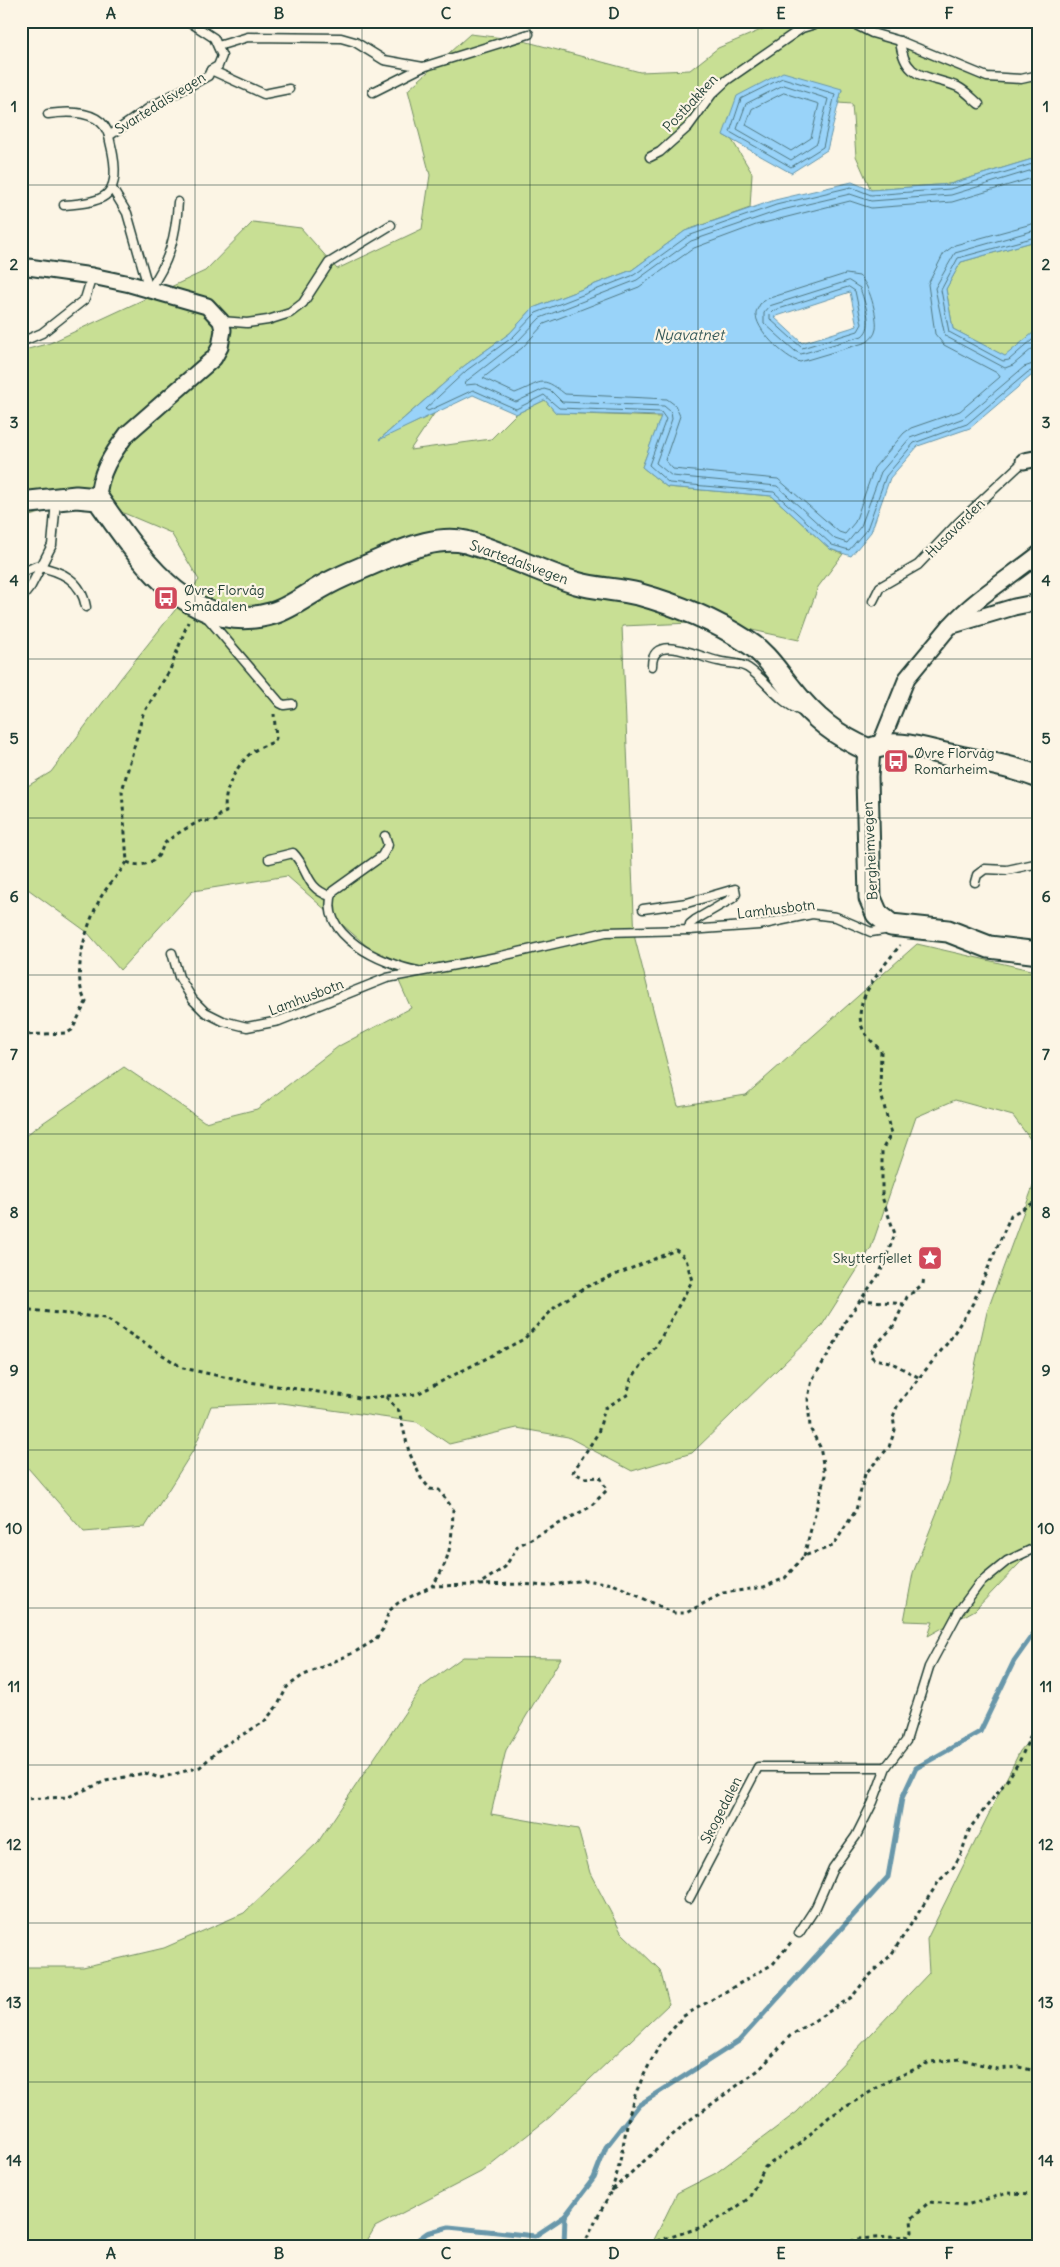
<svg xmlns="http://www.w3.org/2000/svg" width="1060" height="2267" font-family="Delius,sans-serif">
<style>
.green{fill:#c8df94;stroke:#748e64}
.water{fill:#99d3f9;stroke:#6897aa;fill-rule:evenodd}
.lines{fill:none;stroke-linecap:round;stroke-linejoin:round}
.shore{stroke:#507983;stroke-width:1}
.stream{stroke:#6897aa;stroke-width:5}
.lane-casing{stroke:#1f3d34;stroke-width:11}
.street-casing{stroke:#1f3d34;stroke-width:19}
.secondary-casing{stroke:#1f3d34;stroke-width:25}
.path{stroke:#1f3d34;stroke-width:3;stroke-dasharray:4 4;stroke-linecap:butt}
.lane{stroke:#fcf5e5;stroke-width:8}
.street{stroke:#fcf5e5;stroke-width:15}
.secondary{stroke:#fcf5e5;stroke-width:21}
.grid{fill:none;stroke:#1f3d34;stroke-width:1;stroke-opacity:0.55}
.labels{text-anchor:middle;stroke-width:4.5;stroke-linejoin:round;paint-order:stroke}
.street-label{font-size:14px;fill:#1f3d34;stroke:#fcf5e5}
.poi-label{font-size:14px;fill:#1f3d34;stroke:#fcf5e5;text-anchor:start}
.water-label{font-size:15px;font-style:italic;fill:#375b5b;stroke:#fcf5e5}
.neatline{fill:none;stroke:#1f3d34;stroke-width:2}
.grid-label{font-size:16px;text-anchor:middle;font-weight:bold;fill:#1f3d34}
</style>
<rect width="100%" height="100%" fill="#fcf5e5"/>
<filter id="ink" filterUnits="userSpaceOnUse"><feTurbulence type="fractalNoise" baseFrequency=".02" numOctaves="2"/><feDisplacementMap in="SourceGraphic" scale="10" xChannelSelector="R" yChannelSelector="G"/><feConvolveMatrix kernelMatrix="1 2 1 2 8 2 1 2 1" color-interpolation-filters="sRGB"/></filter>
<g filter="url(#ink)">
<!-- green -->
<g class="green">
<polygon points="844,21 889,41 958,68 1039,79 1039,157 950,184 871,190 856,156 852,104 838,103 842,90 723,135 732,140 752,173 750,208 685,231 632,270 533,308 510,333 464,366 381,438 434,414 410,450 491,439 516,414 545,400 556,413 661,417 642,467 667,487 772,496 830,549 843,554 818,587 799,640 714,622 622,626 635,939 678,1106 746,1095 917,944 1039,972 1039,1151 1013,1116 955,1100 916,1117 871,1248 821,1327 692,1453 632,1471 568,1437 517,1428 449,1444 417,1422 282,1403 211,1406 194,1449 145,1527 84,1532 21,1460 21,1140 34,1129 124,1067 205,1122 257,1109 339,1046 411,1008 394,970 287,876 193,891 120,970 87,932 21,884 21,790 51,772 121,678 199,580 171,533 93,500 21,518 21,351 50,343 205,271 253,222 301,228 337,269 422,229 430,175 408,90 470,34 520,40 640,72 690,70 718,48 780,22"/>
<polygon points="1039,240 1039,328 1006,357 953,329 946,289 961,262"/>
<polygon points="1039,1170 1039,1228 1036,1229 1039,1256 1039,1543 975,1610 928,1636 933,1622 904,1621 913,1573 949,1482 987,1312"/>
<polygon points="463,1657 561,1658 506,1750 491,1814 578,1829 590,1873 621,1932 660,1970 669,2004 550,2117 481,2172 375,2227 364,2246 21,2246 21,1967 83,1967 164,1948 244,1913 318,1842 422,1687"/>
<polygon points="1039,1728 1039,2246 651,2246 677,2193 716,2173 797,2112 929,1973 927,1939 1020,1751"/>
</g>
<!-- water -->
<g class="water">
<polygon points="783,72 842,89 827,150 791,173 723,135 737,96"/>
<path d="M 1039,157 L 1039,240 L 961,262 L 946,289 L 953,329 L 1005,356 L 1039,328 L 1039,373 L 1031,376 L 970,428 L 918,446 L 890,478 L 871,532 L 851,556 L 830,549 L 772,496 L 667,487 L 642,467 L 661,416 L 556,413 L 545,400 L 516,414 L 473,395 L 379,440 L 464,366 L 510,333 L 533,308 L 632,270 L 685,231 L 775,200 L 852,182 L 871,190 L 950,184 ZM 850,292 L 857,326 L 802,343 L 774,317 Z"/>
</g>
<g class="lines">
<!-- shore -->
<g class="shore">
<polygon points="783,78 835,94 823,147 791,167 730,132 741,99"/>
<polygon points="784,85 828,99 817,143 791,160 737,129 746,104"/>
<polygon points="784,93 819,104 811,138 791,151 746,125 752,109"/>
<polyline points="1039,162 950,189 871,195 851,187 776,205 688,236 634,275 536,313 513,337 467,370 425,409 428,411 473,390 516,409 544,395 559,408 661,412 666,419 649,465 669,483 774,492 832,545 849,550 867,529 886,476 914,443 967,424 1028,372 1039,369"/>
<polyline points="1039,168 951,195 871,201 850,194 778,211 691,241 637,280 540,318 517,342 464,383 466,385 476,384 516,402 544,389 551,391 562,402 664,406 671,412 672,419 656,463 672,476 777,486 835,539 847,543 861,526 881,472 910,438 964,418 1024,367 1039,362"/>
<path d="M 1039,176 L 952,202 L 871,208 L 850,201 L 756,225 L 694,248 L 639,287 L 544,324 L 522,348 L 483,378 L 515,393 C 542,383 540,374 565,394 L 667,399 L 675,405 L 680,416 L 665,460 L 673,469 L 778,479 L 839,532 L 845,534 L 855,522 L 874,468 L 904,433 L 911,428 L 960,411 L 1000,377 L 999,374 L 944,345 L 935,334 L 928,284 L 944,253 L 955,245 L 1039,222"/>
<polyline points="1039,229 955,253 935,288 945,336 1005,368 1013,365 1039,343"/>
<polyline points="1039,236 958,258 941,290 949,332 1003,361 1009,360 1039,334"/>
<path d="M 846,274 L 859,276 C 869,283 878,317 876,329 C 875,335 871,339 867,342 L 800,362 C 785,358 754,329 756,312 L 760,304 L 767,299 Z"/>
<path d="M 849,281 L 860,288 C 864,301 875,327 862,336 L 801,354 L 795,351 L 764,323 L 764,313 L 770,306 Z"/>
<polygon points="849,287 855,291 862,324 858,331 802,348 770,319 770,314 773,311"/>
</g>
<!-- stream -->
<g class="stream">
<polyline points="409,2246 427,2233 449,2227 535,2236 565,2216 594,2178 606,2147 639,2105 739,2041 888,1877 902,1798 916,1768 980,1732 1014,1661 1039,1626"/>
<polyline points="564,2246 565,2216"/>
</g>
<defs>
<g id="lane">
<polyline points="848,21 872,33 900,41 987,77 1021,79 1039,75"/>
<path d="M 900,41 C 905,82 928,74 958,87 C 966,91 973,99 979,104"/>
<polyline points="218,46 248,37 341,38 355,42 384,60 423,67"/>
<polyline points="211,70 264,94 289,89"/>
<polyline points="373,92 423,67 529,34"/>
<path d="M 48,114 C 69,111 102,110 109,136"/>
<polyline points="650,157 660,152 688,127 712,94 727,80 802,28 825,21"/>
<polyline points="113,190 127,213 149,290"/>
<path d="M 64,205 C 101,202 121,199 113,155 C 112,149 110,142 109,136 L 152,106 L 208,76 L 211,70 L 218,66 L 222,56 L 214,38 L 188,21"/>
<path d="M 149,290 C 169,263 176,236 178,202"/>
<polyline points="221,321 247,323 268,320 290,313 303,303 329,263 391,225"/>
<polyline points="21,342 42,333 85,299 92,276"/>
<path d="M 21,573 L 36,566 C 62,571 81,580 86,607"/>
<polyline points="21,599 31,586 52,545 56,501"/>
<polyline points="873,601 880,587 918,565 958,523 1024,461"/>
<polyline points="206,616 280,703 284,705 292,704"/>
<path d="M 652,666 C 652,631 700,658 718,661 C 728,664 739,662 748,668 C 766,680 780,703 801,711"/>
<path d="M 385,836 L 388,845 L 382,856 L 333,891 C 316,935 384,965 418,971"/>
<path d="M 269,859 L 293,853 C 309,869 305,888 330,896"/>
<polyline points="975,882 977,875 985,869 1007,870 1039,863"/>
<polyline points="643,909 687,903 735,889 736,894 733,898 695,920 690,924 689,930"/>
<polyline points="172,953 179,977 193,1000 205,1012 223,1021 247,1027 279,1021 387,978 497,957 606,932 689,930 759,925 812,914 836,917 871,932 884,930 890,926"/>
<polyline points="689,1899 758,1767 886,1767"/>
<polyline points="799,1933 816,1907 833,1868 856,1836 873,1802 886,1767 906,1741 929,1667 959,1611 979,1584 1007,1561 1039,1546"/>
</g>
<g id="street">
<path d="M 21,266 L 92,276 L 130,284 L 207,306 L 221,321 L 223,330 L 220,347 L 214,358 L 127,434 C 112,454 99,473 98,499"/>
<polyline points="1024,461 1039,458"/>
<path d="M 950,626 C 975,598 1009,578 1039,554"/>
<polyline points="880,745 907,678 950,626 1014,607 1039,602"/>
</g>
<g id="secondary">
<path d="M 21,503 L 76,497 L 98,499 C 139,557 190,638 274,613 C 293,607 311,592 329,583 C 348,573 368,566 387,557 C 411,547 440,536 466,542 C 504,553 538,571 576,583 C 596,589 618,589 638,594 C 674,604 714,620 746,641 C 766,653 777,672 792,690 C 814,718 836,736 869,750"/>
<polyline points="869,750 867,777 870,898 877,914 891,925 948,931 989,947 1039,953"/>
<path d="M 869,750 C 893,739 920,748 945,754 C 977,761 1008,765 1039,777"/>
</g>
</defs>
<!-- lane casing -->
<use href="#lane" class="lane-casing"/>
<!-- street casing -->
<use href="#street" class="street-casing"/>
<!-- secondary casing -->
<use href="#secondary" class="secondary-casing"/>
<!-- path -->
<g class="path">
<path d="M 127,862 C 137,867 151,865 158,856 C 162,851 162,846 166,842 C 177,833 190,826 203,820 L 210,822 L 219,820 L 219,815 L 226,812 C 222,795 234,770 246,758 C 252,750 265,745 274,742 L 276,738 L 274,714"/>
<path d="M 21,1035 L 67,1033 L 72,1030 L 86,1002 C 70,975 87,923 101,897 C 108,885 119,874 127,862 L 122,791 L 143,714 L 170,670 L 188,622"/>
<polyline points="861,1300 904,1304"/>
<polyline points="21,1309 105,1318 183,1368 242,1381 360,1398 417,1394 524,1339 557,1305 586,1287 676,1250 686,1259 692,1281 657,1345 631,1379 627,1395 605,1408 598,1433 573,1472 584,1478 600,1477 607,1490 590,1507 518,1546 505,1567 478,1585"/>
<polyline points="918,1377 890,1362 874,1359 870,1355 874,1347 893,1327 907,1297 923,1284 924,1276"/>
<path d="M 386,1397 L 399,1411 L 409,1452 L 421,1478 L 430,1489 L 439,1490 L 453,1509 C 452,1540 451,1560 432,1586"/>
<path d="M 804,1556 L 825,1475 L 820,1447 L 810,1428 L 808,1398 L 812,1380 L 834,1345 L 846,1320 L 880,1273 L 895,1234 L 882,1197 L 882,1150 L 891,1134 L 880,1089 L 881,1051 C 875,1044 865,1036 862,1027 C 852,998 885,966 900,945"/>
<polyline points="21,1799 68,1797 106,1781 145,1773 160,1778 200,1767 223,1746 264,1722 278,1705 287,1687 302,1676 355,1652 375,1640 383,1629 389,1611 398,1603 432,1586 522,1584 546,1586 584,1580 613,1584 674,1613 686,1613 723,1593 764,1587 785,1578 804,1556 833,1546 856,1510 865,1474 889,1447 895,1430 893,1417 898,1404 949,1341 973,1303 1011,1215 1039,1200"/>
<path d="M 611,2191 C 624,2159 624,2122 637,2090 C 643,2076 651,2061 658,2048 C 664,2037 675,2028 682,2017 L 773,1964 L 792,1941"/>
<polyline points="583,2246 611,2191 687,2122 760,2069 790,2036 852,1997 867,1978 891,1955 939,1881 953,1868 961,1854 970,1828 1008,1779 1020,1760 1039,1716"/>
<polyline points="642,2246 705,2226 729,2213 749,2198 765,2167 799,2144 829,2117 885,2083 930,2062 961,2059 997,2069 1019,2067 1039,2072"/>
<polyline points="843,2246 856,2239 910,2236 912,2232 911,2219 929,2202 966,2205 1008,2193 1039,2194"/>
</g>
<!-- lane -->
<use href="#lane" class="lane"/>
<!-- street -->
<use href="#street" class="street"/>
<!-- secondary -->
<use href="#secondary" class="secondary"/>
</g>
</g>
<!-- grid -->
<path class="grid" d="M 195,21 L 195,2246M 362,21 L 362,2246M 530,21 L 530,2246M 698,21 L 698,2246M 865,21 L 865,2246M 21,185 L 1039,185M 21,343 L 1039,343M 21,501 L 1039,501M 21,659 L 1039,659M 21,818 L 1039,818M 21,975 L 1039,975M 21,1134 L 1039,1134M 21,1291 L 1039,1291M 21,1450 L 1039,1450M 21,1608 L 1039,1608M 21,1765 L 1039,1765M 21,1923 L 1039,1923M 21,2082 L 1039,2082"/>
<!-- icons -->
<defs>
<symbol id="bus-square" viewBox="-11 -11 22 22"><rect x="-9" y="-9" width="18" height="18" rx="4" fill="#d1495b" stroke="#fcf5e5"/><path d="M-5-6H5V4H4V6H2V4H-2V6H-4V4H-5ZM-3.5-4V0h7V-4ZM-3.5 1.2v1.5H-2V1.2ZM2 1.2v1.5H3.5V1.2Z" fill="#fff"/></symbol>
<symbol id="sight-square" viewBox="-11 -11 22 22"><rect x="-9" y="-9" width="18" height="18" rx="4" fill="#d1495b" stroke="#fcf5e5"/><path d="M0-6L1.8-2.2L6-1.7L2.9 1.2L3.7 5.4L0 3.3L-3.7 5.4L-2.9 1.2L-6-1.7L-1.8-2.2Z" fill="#fff"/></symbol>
</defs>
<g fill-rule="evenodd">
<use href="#bus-square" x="152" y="584" width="28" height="28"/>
<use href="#bus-square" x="882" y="747" width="28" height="28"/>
<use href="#sight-square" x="916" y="1244" width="28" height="28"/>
</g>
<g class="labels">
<!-- street labels -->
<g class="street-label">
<text transform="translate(160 103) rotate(-32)" y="5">Svartedalsvegen</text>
<text transform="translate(690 103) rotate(-47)" y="5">Postbakken</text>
<text transform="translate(955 528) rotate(-45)" y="5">Husavarden</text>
<text transform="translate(519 562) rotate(20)" y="5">Svartedalsvegen</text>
<text transform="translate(870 851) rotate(-93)" y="5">Bergheimvegen</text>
<text transform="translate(776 909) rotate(-7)" y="5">Lamhusbotn</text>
<text transform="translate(306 997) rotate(-21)" y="5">Lamhusbotn</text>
<text transform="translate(721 1810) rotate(-63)" y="5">Skogedalen</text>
</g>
<!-- poi labels -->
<g class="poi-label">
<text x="184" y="595">Øvre Florvåg<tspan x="184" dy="16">Smådalen</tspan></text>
<text x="914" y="758">Øvre Florvåg<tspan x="914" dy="16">Romarheim</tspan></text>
<text x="912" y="1263" text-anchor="end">Skytterfjellet</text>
</g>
<!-- water labels -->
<g class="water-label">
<text x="689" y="340">Nyavatnet</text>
</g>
</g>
<!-- margin -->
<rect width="1060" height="2267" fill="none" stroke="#fcf5e5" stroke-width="55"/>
<rect x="28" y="28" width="1004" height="2212" class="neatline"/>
<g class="grid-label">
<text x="111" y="19">A</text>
<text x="279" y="19">B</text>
<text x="446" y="19">C</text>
<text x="614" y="19">D</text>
<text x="781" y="19">E</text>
<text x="949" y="19">F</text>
<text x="14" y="112">1</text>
<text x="1046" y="112">1</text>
<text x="14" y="270">2</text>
<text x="1046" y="270">2</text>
<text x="14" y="428">3</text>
<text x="1046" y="428">3</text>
<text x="14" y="586">4</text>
<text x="1046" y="586">4</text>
<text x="14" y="744">5</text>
<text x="1046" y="744">5</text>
<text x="14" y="902">6</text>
<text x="1046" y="902">6</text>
<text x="14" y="1060">7</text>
<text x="1046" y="1060">7</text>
<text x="14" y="1218">8</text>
<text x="1046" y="1218">8</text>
<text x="14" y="1376">9</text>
<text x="1046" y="1376">9</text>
<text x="14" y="1534">10</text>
<text x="1046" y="1534">10</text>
<text x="14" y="1692">11</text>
<text x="1046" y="1692">11</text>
<text x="14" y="1850">12</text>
<text x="1046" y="1850">12</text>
<text x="14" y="2008">13</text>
<text x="1046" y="2008">13</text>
<text x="14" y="2166">14</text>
<text x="1046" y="2166">14</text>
<text x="111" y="2259">A</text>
<text x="279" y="2259">B</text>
<text x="446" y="2259">C</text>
<text x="614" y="2259">D</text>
<text x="781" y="2259">E</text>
<text x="949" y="2259">F</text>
</g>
</svg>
